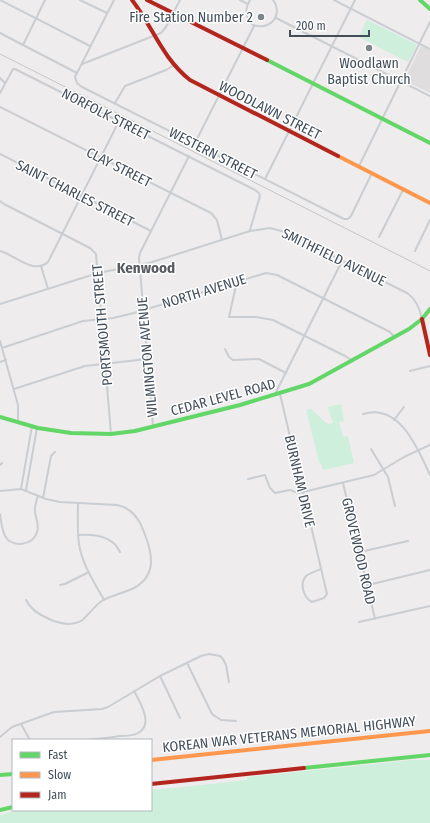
<svg xmlns="http://www.w3.org/2000/svg" width="430" height="823" font-family="'Fira Sans Condensed',sans-serif">
<style>
.education{fill:#dfddde}
.green{fill:#ceefdc}
.lines{fill:none;stroke-linecap:round;stroke-linejoin:round}
.street{stroke:#cacdd1;stroke-width:2}
.fast{stroke:#63d668;stroke-width:4}
.slow{stroke:#ff974d;stroke-width:4}
.jam{stroke:#b3261e;stroke-width:4}
.rail{stroke:#c4c6c8;stroke-width:1}
.poi-dot{fill:#7e858d;stroke:#fff;stroke-width:1.5}
.labels{text-anchor:middle;stroke-width:3;stroke-linejoin:round;paint-order:stroke}
.poi-label{font-size:14px;fill:#424e5a;stroke:#fff;text-anchor:end}
.street-label{font-size:14px;fill:#424e5a;stroke:#fff}
.neighbourhood-label{font-size:15px;font-weight:bold;fill:#575b61;stroke:#fff}
</style>
<rect width="100%" height="100%" fill="#eeecec"/>
<!-- education -->
<polygon class="education" points="421,46 430,50 430,93 404,80"/>
<!-- green -->
<g class="green">
<polygon points="367,20 417,45 408,62 359,37"/>
<polygon points="341,404 344,421 339,422 343,437 348,436 354,463 323,470 322,465 319,462 306,410 311,409 326,423 329,424 333,423 328,407"/>
<polygon points="413,760 430,760 430,823 0,823 0,815 20,810 151,810 151,790 193,786 247,780 247,777"/>
</g>
<g class="lines">
<!-- street -->
<g class="street">
<polyline points="0,0 90,46"/>
<polyline points="80,0 107,13"/>
<polyline points="114,0 75,77 77,83 82,87 344,219 348,219 351,216 372,173"/>
<polyline points="240,0 248,4"/>
<path d="M 250,0 C 244,9 246,18 253,25 C 270,31 284,15 273,0"/>
<polyline points="334,0 430,49"/>
<polyline points="276,18 430,96"/>
<polyline points="0,33 77,73"/>
<polyline points="23,45 45,0"/>
<polyline points="82,64 161,33 166,27 180,0"/>
<polyline points="0,78 5,83"/>
<polyline points="0,93 13,69 15,69 255,190 259,193 260,196 250,230"/>
<polyline points="115,103 125,86 166,70 174,65"/>
<polyline points="0,107 211,213 217,220 222,240"/>
<polyline points="195,143 254,26"/>
<polyline points="0,154 151,231"/>
<polyline points="359,166 430,22"/>
<polyline points="265,179 355,0"/>
<polyline points="0,201 4,204 90,248 96,254 111,434"/>
<polyline points="379,237 403,190"/>
<path d="M 0,251 C 15,255 33,275 48,262 L 119,121"/>
<polyline points="415,251 430,220"/>
<polyline points="41,266 48,289"/>
<polyline points="237,281 229,317 256,317 273,320 345,356 353,361"/>
<path d="M 0,304 L 98,273 L 149,263 L 250,231 L 270,228 L 285,232 L 407,293 C 416,299 420,309 422,319"/>
<polyline points="0,341 18,405 18,422"/>
<polyline points="2,348 83,321 113,318 134,313 266,273 277,275 285,279 390,332 395,338"/>
<polyline points="225,349 229,357 233,360 259,359 286,373"/>
<polyline points="0,362 6,360"/>
<polyline points="410,371 430,366"/>
<polyline points="14,389 85,366 147,359"/>
<polyline points="275,394 342,261"/>
<path d="M 280,394 L 327,594 L 324,598 L 312,602 C 304,598 299,584 306,576 C 310,573 316,571 321,569"/>
<path d="M 363,414 C 400,403 418,449 430,475"/>
<polyline points="394,420 404,407"/>
<polyline points="153,427 139,258 140,253 189,156"/>
<polyline points="371,449 388,477 395,506"/>
<polyline points="0,465 2,463"/>
<polyline points="248,479 265,475 270,488 275,493 290,490 298,493 303,492 374,475 404,457 430,445"/>
<polyline points="343,483 375,619"/>
<polyline points="21,489 32,426"/>
<polyline points="26,490 37,428"/>
<path d="M 0,491 L 21,489 L 46,499 L 60,502 L 117,505 C 132,508 139,519 144,532 C 152,552 158,575 134,588 C 124,593 113,595 103,600 C 94,606 89,615 81,621 C 65,630 33,615 26,600"/>
<polyline points="43,498 51,456 55,452"/>
<path d="M 78,504 C 78,517 77,531 79,544 C 82,564 94,582 104,600"/>
<path d="M 0,514 C 1,521 2,530 5,536 C 12,548 33,546 37,532 C 40,525 35,517 35,511 C 34,506 37,500 38,496"/>
<path d="M 78,535 C 94,534 113,536 120,552"/>
<polyline points="360,552 408,541"/>
<polyline points="60,585 65,584 89,572"/>
<polyline points="368,585 430,570"/>
<polyline points="359,622 430,606"/>
<polyline points="187,663 212,714 221,720 236,721"/>
<polyline points="160,676 180,718"/>
<polyline points="21,724 30,740"/>
<polyline points="0,737 12,727 54,712 102,709 108,707 160,676 201,656 209,654 220,656 223,659 226,665 229,682"/>
<path d="M 86,740 C 98,739 109,738 120,736 C 126,736 133,736 138,733 C 154,725 140,702 134,691"/>
</g>
<!-- fast -->
<g class="fast">
<polyline points="420,0 430,9"/>
<polyline points="267,60 430,143"/>
<polyline points="0,417 38,428 71,433 111,434 135,431 240,405 309,384 409,329 422,319 430,309"/>
<polyline points="304,768 430,755"/>
<polyline points="0,775 13,774"/>
<polyline points="0,810 13,807"/>
</g>
<!-- slow -->
<g class="slow">
<polyline points="338,156 430,203"/>
<polyline points="151,760 430,731"/>
</g>
<!-- jam -->
<g class="jam">
<path d="M 132,0 C 153,27 162,58 190,80 L 338,156"/>
<polyline points="147,0 267,60"/>
<polyline points="422,319 430,355"/>
<polyline points="151,784 304,768"/>
</g>
<!-- rail -->
<polyline class="rail" points="0,54 430,271"/>
</g>
<!-- markers -->
<g class="poi-dot">
<circle cx="261" cy="17" r="4"/>
<circle cx="369" cy="48" r="4"/>
</g>
<g class="labels">
<!-- poi labels -->
<g class="poi-label">
<text x="253" y="22">Fire Station Number 2</text>
<text x="369" y="68" text-anchor="middle">Woodlawn<tspan x="369" dy="16">Baptist Church</tspan></text>
</g>
<!-- street labels -->
<g class="street-label">
<text transform="translate(270 110) rotate(27)" y="5">WOODLAWN STREET</text>
<text transform="translate(106 114) rotate(27)" y="5">NORFOLK STREET</text>
<text transform="translate(213 153) rotate(27)" y="5">WESTERN STREET</text>
<text transform="translate(119 167) rotate(27)" y="5">CLAY STREET</text>
<text transform="translate(75 193) rotate(27)" y="5">SAINT CHARLES STREET</text>
<text transform="translate(334 257) rotate(26)" y="5">SMITHFIELD AVENUE</text>
<text transform="translate(204 291) rotate(-17)" y="5">NORTH AVENUE</text>
<text transform="translate(102 325) rotate(-95)" y="5">PORTSMOUTH STREET</text>
<text transform="translate(147 357) rotate(-95)" y="5">WILMINGTON AVENUE</text>
<text transform="translate(223 397) rotate(-15)" y="5">CEDAR LEVEL ROAD</text>
<text transform="translate(300 481) rotate(77)" y="5">BURNHAM DRIVE</text>
<text transform="translate(359 551) rotate(77)" y="5">GROVEWOOD ROAD</text>
<text transform="translate(289 734) rotate(-6)" y="5">KOREAN WAR VETERANS MEMORIAL HIGHWAY</text>
</g>
<!-- neighbourhood labels -->
<g class="neighbourhood-label">
<text x="146" y="273">Kenwood</text>
</g>
</g>
<!-- legend -->
<rect x="12" y="739" width="140" height="72" fill="#ffffff" stroke="#b3b8bd"/>
<rect x="20" y="752" width="20" height="6" fill="#63d668" stroke="#b3b8bd"/>
<text x="48" y="759" font-size="12" fill="#424e5a">Fast</text>
<rect x="20" y="772" width="20" height="6" fill="#ff974d" stroke="#b3b8bd"/>
<text x="48" y="779" font-size="12" fill="#424e5a">Slow</text>
<rect x="20" y="792" width="20" height="6" fill="#b3261e" stroke="#b3b8bd"/>
<text x="48" y="799" font-size="12" fill="#424e5a">Jam</text>
<!-- scale -->
<path d="M290 30v6h79v-6" fill="none" stroke="#424e5a" stroke-width="2"/>
<text x="296" y="30" font-size="12" fill="#424e5a" stroke="#ffffff" stroke-width="3" paint-order="stroke">200 m</text>
</svg>
